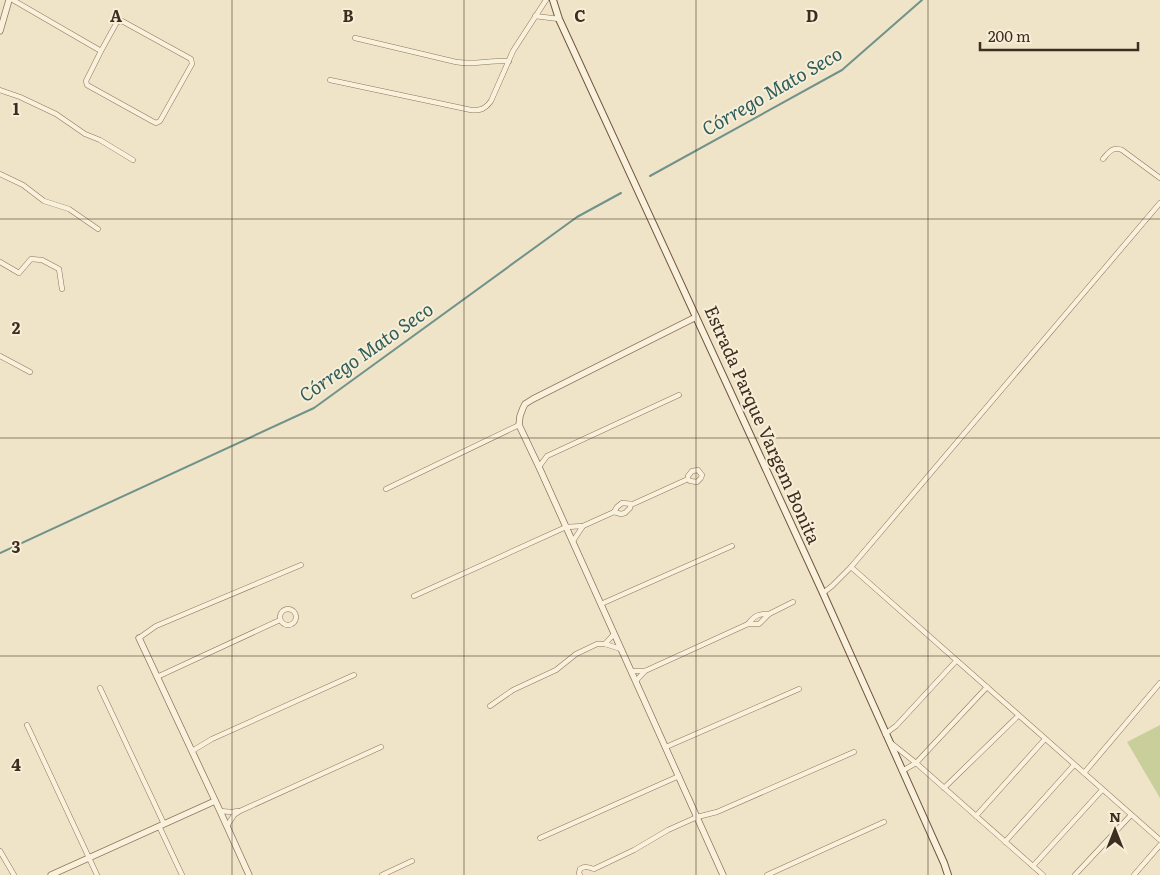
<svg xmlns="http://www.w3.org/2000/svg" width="1160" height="875" font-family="Literata,serif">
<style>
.green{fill:#c9cf9b}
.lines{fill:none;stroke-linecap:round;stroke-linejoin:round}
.stream{stroke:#6f938a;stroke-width:2}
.minor-casing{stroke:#8d765c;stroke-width:5.5}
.tertiary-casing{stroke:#8d765c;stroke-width:7}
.secondary-casing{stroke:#6f573f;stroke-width:8}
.minor{stroke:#faf1dc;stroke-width:4.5}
.tertiary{stroke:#faf1dc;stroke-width:5.5}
.secondary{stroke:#faf1dc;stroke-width:6}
.grid{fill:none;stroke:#3d2e20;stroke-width:1;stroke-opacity:0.55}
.labels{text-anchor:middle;stroke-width:4;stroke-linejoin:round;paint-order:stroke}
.street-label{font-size:18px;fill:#3d2e20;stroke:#f7eed8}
.water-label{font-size:19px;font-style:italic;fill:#2f5d5a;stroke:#f7eed8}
.grid-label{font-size:16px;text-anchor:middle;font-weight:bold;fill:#3d2e20;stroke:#f7eed8;stroke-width:4;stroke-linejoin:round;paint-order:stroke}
</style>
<rect width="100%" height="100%" fill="#f0e4c8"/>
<!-- green -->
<polygon class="green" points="1160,725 1160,798 1127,742"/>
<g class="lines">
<!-- stream -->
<g class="stream">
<polyline points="650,176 842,70 922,0"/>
<polyline points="0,553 314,408 577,217 621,193"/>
</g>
<defs>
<g id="minor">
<polyline points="13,0 101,51 117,22 122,21 191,59 192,64 160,121 156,123 152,121 87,85 86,81 101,51"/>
<polyline points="535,16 559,19"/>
<path d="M 355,38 L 456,62 C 473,65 491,60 509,61"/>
<path d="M 330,80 L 471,110 C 480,111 485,109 491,101 L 513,51 L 546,0"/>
<polyline points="0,90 20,97 56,114 85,134 100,140 133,160"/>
<path d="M 1103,159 C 1109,152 1113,146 1122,150 L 1160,178"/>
<polyline points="0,174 23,185 44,201 69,209 98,229"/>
<polyline points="0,262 19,273 31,259 42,260 59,269 62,289"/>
<polyline points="0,356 30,372"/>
<polyline points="539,467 547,456 679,395"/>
<polyline points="386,489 519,425"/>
<polyline points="614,512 617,507 622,503 633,504 688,479 690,481 697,482 701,478 702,475 698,470 692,471 688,476 688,479"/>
<polyline points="573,541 583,526"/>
<polyline points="851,567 1160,840"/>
<polyline points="823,593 832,586 851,567 1160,203"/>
<polyline points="414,596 566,527 583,526 614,512 621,514 625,513 630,508 631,504"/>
<polyline points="601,604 732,546"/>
<circle cx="288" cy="617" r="8"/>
<path d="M 748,624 C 754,616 759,613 769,614"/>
<polyline points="139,638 156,626 301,565"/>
<polyline points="605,644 614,634"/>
<polyline points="631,671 645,671 748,624 759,624 769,614 793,602"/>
<polyline points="157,677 280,620"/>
<polyline points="636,681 645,671"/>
<polyline points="100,688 164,824"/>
<polyline points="490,706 513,690 556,670 576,654 597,644 605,644 621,649"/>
<polyline points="27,725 97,875"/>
<polyline points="885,734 896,726 956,661"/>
<polyline points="891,743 916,763 1043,875"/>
<polyline points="666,747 799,689"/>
<polyline points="192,751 212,739 354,675"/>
<polyline points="902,771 916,763 987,687"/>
<polyline points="1084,773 1160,683"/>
<polyline points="944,788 1018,716"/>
<polyline points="220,811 232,812 238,811"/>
<polyline points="976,816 1045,739"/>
<polyline points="159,826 182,875"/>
<polyline points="227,826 234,815 240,811 381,747"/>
<polyline points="540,838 679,776"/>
<polyline points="1005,842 1074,765"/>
<polyline points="0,851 14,875"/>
<polyline points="1033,866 1102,790"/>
<polyline points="382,875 412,861"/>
<path d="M 580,875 L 579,873 L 580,869 C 585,866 588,867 594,869 L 634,850 L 668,830 L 697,817 L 717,812 L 854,752"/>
<polyline points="767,875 884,822"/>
<polyline points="1075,875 1131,815"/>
<polyline points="1134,875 1160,845"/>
</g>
<g id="tertiary">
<polyline points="0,31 9,0"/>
<polyline points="696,317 533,399 525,404 523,408 520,416 519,425 539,467 723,875"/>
<polyline points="139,638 220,811 249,875"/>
<polyline points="51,875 215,801"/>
</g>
<path id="secondary" d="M 553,0 L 559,19 C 647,209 734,400 822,591 C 863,681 903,772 944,863 L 948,875"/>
</defs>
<!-- minor casing -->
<use href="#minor" class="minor-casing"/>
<!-- tertiary casing -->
<use href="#tertiary" class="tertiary-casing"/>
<!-- secondary casing -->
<use href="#secondary" class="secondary-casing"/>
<!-- minor -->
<use href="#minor" class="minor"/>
<!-- tertiary -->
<use href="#tertiary" class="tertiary"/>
<!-- secondary -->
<use href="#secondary" class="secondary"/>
</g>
<!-- grid -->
<path class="grid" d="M 232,0 L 232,875M 464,0 L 464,875M 696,0 L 696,875M 928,0 L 928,875M 0,219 L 1160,219M 0,438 L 1160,438M 0,656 L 1160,656"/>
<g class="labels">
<!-- street labels -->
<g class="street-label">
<text transform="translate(762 425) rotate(66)" y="6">Estrada Parque Vargem Bonita</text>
</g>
<!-- water labels -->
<g class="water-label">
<text transform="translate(772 91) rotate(-30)" y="7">Córrego Mato Seco</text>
<text transform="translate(366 352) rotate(-35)" y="7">Córrego Mato Seco</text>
</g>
</g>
<g class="grid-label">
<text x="116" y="22">A</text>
<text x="348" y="22">B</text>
<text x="580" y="22">C</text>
<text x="812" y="22">D</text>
<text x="16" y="115">1</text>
<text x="16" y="334">2</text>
<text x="16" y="553">3</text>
<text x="16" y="771">4</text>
</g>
<!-- north arrow -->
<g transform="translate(1115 830)" stroke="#f7eed8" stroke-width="4" paint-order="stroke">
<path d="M0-4L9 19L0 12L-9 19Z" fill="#3d2e20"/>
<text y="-8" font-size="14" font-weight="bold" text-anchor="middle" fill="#3d2e20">N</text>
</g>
<!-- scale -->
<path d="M980 42v8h158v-8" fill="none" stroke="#3d2e20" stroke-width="2.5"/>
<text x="988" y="42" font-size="15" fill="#3d2e20" stroke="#f7eed8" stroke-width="4" paint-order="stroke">200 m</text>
</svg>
